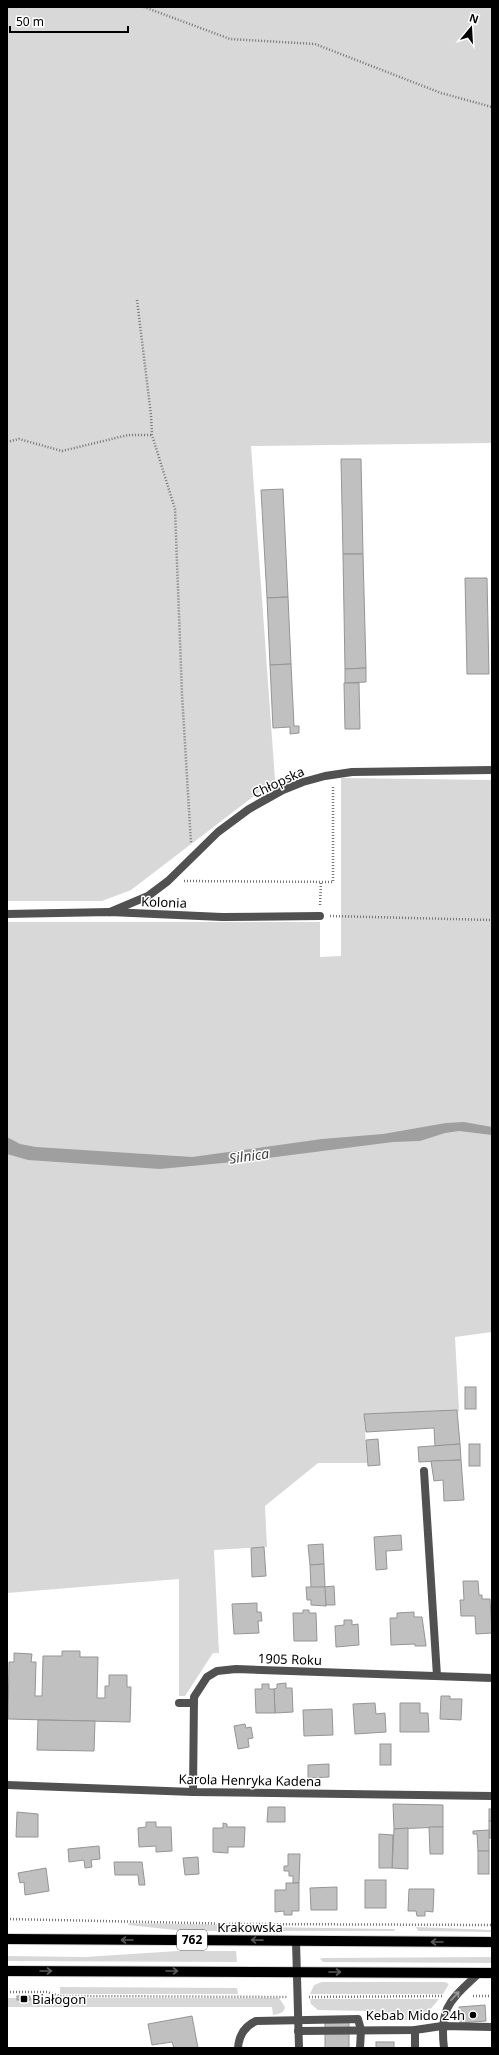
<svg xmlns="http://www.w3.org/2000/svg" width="499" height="2055" font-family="'Noto Sans',sans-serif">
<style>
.green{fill:#d8d8d8}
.water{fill:#9f9f9f}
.building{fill:#c0c0c0;stroke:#959595}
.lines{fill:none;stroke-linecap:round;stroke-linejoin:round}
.primary-casing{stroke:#dbdbdb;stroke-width:12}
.path{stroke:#737373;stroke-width:2.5;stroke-dasharray:1 2;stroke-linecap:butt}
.lane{stroke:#515151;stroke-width:8}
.street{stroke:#515151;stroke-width:8}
.primary{stroke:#000;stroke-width:10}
.oneway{stroke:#595959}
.oneway2{stroke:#979797}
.poi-dot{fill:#000;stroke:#fff;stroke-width:1.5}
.labels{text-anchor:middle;stroke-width:3;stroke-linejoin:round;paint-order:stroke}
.shield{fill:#fff;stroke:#4c4c4c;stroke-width:1}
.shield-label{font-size:12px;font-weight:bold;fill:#000}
.street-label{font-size:13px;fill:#000;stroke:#fff}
.poi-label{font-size:13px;fill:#000;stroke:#fff;text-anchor:start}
.water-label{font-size:14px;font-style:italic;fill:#404040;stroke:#fff}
</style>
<rect width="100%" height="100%" fill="#fff"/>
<!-- green -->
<g class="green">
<polygon points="7,7 492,7 492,443 251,446 275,780 131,890 102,901 7,901"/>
<polygon points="341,778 492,780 492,1332 455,1337 459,1411 364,1414 367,1463 318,1463 265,1506 267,1547 214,1550 219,1653 213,1653 185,1696 179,1696 179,1579 7,1593 7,922 320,922 320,957 341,956"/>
<polygon points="129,1923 236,1925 236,1931 185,1931 128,1925"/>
<polygon points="250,1925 261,1925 261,1927 395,1929 394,1931 250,1931"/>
<polygon points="416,1927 492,1930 492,1932 418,1931"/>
<polygon points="178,1951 236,1951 237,1962 7,1961 7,1956 85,1957"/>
<polygon points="492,1957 492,1963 323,1962 320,1959 323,1958"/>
<polygon points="322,1982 445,1982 449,1984 443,1994 310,1994 314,1985"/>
<polygon points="60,1987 237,1988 238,1994 60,1994"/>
<path d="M 7,1998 L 279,1998 L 285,2007 C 284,2013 279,2014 273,2015 L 272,2007 L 7,2007 Z"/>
<polygon points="310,1999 439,1999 427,2013 411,2020 380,2020 366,2011 318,2010 311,2004"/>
</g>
<!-- water -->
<polygon class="water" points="464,1122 492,1127 492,1135 459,1131 445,1133 420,1141 393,1142 244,1161 160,1169 28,1160 7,1154 7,1137 20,1144 36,1147 192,1157 322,1139 383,1134 446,1123"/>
<!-- building -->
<g class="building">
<polygon points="341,459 361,459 363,554 343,554"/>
<polygon points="283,489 288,597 267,598 261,490"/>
<polygon points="343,554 363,554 366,668 345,669"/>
<polygon points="465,578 487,578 489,674 467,674"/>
<polygon points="288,597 291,664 270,665 267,598"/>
<polygon points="291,664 294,726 299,726 299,733 290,734 290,727 273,728 270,665"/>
<polygon points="366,668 366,682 345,683 345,669"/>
<polygon points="344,683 359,683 360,729 345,729"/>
<rect x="465" y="1387" width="11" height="22"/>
<polygon points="457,1410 460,1444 435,1446 434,1428 366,1432 364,1414"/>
<polygon points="378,1439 380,1465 368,1466 366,1440"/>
<polygon points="460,1444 461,1460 419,1462 418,1447"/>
<rect x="469" y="1444" width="11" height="22"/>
<polygon points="461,1460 464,1500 444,1501 443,1480 434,1481 431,1461"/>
<polygon points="401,1535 402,1550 386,1551 387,1569 376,1570 374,1537"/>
<polygon points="323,1544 324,1564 310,1565 308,1545"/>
<polygon points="264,1547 266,1576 252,1577 251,1548"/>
<polygon points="324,1564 325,1587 311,1588 310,1565"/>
<polygon points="463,1581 478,1581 479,1595 482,1595 482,1599 490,1599 492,1633 476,1634 475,1616 461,1616 460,1600 464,1600"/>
<polygon points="334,1586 335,1605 326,1605 324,1587"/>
<polygon points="306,1587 325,1587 326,1606 311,1605 311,1600 307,1600"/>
<polygon points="257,1603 257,1612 261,1612 262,1621 258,1621 259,1633 234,1634 232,1604"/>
<polygon points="303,1610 309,1610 309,1613 316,1613 317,1641 294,1641 293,1613 303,1613"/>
<polygon points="414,1612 414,1617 422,1617 426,1646 415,1646 415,1644 391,1645 390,1618 397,1618 397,1613"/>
<polygon points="344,1620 352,1620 352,1625 358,1624 359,1645 336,1647 335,1626 344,1625"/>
<polygon points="62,1651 80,1651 80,1657 98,1657 97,1698 105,1698 105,1686 109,1686 109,1675 127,1675 127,1687 131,1687 130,1722 8,1719 9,1662 14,1662 14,1653 32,1654 31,1662 36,1662 35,1696 42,1696 43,1656 62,1656"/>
<polygon points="286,1683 286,1688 292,1688 293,1712 275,1713 274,1689 277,1688 277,1684"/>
<polygon points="262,1684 269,1684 269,1689 274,1689 275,1713 256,1713 255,1689 262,1689"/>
<polygon points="441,1696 450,1696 450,1699 462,1699 461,1720 440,1719"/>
<polygon points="375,1703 376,1714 385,1713 386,1732 355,1734 353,1704"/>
<polygon points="400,1703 420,1703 420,1713 428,1713 429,1732 400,1732"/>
<polygon points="332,1709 333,1735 304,1736 303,1710"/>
<polygon points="38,1720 95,1721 94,1751 37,1750"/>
<polygon points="245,1724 246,1728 251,1727 253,1738 248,1739 249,1747 238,1749 234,1726"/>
<rect x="380" y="1744" width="11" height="21"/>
<polygon points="329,1764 329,1777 308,1778 308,1765"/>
<polygon points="393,1804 443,1805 443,1827 394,1829"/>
<polygon points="268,1807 285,1807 285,1822 267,1822"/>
<rect x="489" y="1809" width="3" height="12"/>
<polygon points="17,1812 38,1814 38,1837 16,1837"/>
<rect x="489" y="1821" width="3" height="17"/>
<polygon points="146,1822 156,1822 156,1827 171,1827 172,1851 156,1852 156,1846 139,1847 138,1828 146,1827"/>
<polygon points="223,1823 227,1824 227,1827 245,1827 244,1847 228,1847 228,1853 213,1852 213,1828 223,1828"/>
<polygon points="429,1827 443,1827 443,1854 430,1854"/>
<polygon points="408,1828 408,1869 392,1868 394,1829"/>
<polygon points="489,1830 489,1851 478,1851 477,1834 473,1834 473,1831"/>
<polygon points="379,1834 393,1835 392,1868 379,1868"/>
<polygon points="99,1846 100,1859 91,1860 92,1867 85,1868 84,1860 69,1862 68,1849"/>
<rect x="478" y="1851" width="11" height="23"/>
<polygon points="288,1854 300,1854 299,1883 293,1883 293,1876 289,1876 289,1871 284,1871 284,1866 288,1866"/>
<polygon points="198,1857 199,1874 185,1875 183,1858"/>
<polygon points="114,1862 142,1862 145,1885 139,1885 138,1875 115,1875"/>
<polygon points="46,1868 49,1891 25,1895 24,1882 20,1883 18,1873"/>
<rect x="365" y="1880" width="21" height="28"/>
<polygon points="286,1883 299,1883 299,1911 292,1911 292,1915 284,1915 284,1911 275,1912 275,1890 286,1890"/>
<polygon points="337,1887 337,1910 311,1910 310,1888"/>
<polygon points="409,1889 434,1889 433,1912 425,1911 425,1916 417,1916 416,1911 408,1911"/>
<rect x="17" y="1996" width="13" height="4"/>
<polygon points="485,2005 486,2021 460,2023 459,2007"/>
<polygon points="192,2016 198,2048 174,2048 172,2042 152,2045 148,2024"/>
<rect x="325" y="2023" width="24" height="25"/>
<rect x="376" y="2042" width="18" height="6"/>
</g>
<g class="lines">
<defs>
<g id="primary">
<polyline points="7,1939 492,1942"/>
<polyline points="7,1971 492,1973"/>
</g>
</defs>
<!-- primary casing -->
<use href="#primary" class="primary-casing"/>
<!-- path -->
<g class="path">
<polyline points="144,7 230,39 315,44 441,93 492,107"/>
<polyline points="137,300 151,415 152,435 175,509 182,694 191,843"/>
<polyline points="7,442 19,439 62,451 128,435 152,435"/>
<polyline points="184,881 333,882 333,785"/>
<polyline points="320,905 321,881"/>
<polyline points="330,916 492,920"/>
<polyline points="7,1919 242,1924 492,1925"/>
<polyline points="7,1992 47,1992 60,1996 288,1997"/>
<polyline points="473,1996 492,1996"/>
<polyline points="309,1997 442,1996"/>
</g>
<!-- lane -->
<g class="lane">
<polyline points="424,1471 437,1676"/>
<polyline points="179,1703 194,1703"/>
<polyline points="296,1941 299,2048"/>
<polyline points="415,2030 415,2048"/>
<polyline points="298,2031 415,2030 442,2026 492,2027"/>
<path d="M 238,2048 C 239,2035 245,2026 256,2021 L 358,2019 L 361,2030 L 360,2048"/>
<path d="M 444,2048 C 439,2006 451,2000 479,1973"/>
</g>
<!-- street -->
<g class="street">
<polyline points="110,912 148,896 168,881 218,832 249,809 283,790 303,782 325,776 352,772 492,770"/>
<polyline points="7,914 110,912 222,917 320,916"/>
<polyline points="7,1785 193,1792 492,1796"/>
<polyline points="193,1792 194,1697 207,1677 217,1671 236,1669 492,1678"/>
</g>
<!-- primary -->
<use href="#primary" class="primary"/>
</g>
<!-- one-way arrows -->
<defs><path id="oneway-shaft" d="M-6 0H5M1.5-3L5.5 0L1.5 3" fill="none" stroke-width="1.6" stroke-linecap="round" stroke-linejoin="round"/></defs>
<g class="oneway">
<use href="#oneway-shaft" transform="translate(127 1940) rotate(-180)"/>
<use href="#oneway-shaft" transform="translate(257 1940) rotate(-179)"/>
<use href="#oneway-shaft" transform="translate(437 1942) rotate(-180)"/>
<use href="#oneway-shaft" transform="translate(46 1971)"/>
<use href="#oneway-shaft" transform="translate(172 1971)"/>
<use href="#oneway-shaft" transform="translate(335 1972)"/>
</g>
<use class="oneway2" href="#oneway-shaft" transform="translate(455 1996) rotate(-47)"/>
<!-- markers -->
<g class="poi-dot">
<rect x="20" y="1995" width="8" height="8" rx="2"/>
<circle cx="473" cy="2015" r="4"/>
</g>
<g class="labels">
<!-- shield labels -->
<rect class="shield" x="177" y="1930" width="30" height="20" rx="3"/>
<g class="shield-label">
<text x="192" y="1944">762</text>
</g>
<!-- street labels -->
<g class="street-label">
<text transform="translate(278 782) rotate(-25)" y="5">Chłopska</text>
<text transform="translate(164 902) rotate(2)" y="5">Kolonia</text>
<text transform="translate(290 1659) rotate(2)" y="5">1905 Roku</text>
<text transform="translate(250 1780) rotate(1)" y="5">Karola Henryka Kadena</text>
<text x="250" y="1932">Krakowska</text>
</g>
<!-- poi labels -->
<g class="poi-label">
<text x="32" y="2004">Białogon</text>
<text x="465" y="2020" text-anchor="end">Kebab Mido 24h</text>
</g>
<!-- water labels -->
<g class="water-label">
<text transform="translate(249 1156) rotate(-8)" y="5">Silnica</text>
</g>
</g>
<!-- border -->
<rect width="499" height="2055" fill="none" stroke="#000000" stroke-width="16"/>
<!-- north arrow -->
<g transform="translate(471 28) rotate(18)" stroke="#ffffff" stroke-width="3" paint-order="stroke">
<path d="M0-3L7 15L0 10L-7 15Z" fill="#000000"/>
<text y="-6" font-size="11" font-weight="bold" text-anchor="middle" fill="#000000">N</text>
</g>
<!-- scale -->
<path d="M10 26v6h118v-6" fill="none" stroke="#000000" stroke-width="2"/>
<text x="16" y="26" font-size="12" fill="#000000" stroke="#ffffff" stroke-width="3" paint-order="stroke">50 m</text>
</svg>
